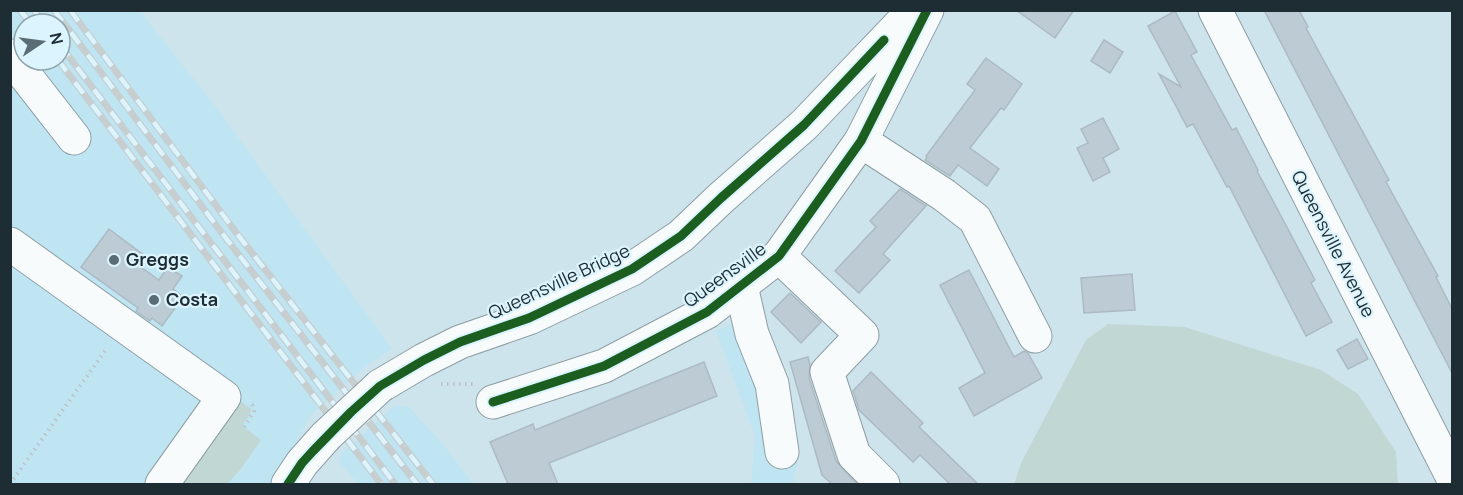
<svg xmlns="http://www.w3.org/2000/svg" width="1463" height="495" font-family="Manrope,sans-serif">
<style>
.built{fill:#bfe4f2;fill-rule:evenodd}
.green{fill:#c1d7d3}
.building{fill:#bccbd4;stroke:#acbac3;stroke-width:1.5}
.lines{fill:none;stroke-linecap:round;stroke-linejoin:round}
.minor-casing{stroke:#8d9ea4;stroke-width:35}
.highway-casing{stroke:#8d9ea4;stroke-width:35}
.path{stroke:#bcc4c7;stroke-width:4;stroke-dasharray:1.5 4.5;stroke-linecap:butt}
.minor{stroke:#f8fbfc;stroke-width:33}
.highway{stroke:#f8fbfc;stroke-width:33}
.rail-casing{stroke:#c7ced0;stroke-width:7}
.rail{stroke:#dcf4fd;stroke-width:4.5;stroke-dasharray:14;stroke-linecap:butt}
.highway-bridge-casing{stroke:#8d9ea4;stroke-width:35;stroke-linecap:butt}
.highway-bridge{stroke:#f8fbfc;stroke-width:33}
.cycleway-casing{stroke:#dcf4fd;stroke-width:13}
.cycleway{stroke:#1b5e20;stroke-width:9}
.poi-dot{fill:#5b6d74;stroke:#dcf4fd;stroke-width:2}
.labels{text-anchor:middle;stroke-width:4.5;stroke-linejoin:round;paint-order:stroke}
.street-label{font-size:18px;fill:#1d2d33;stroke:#dcf4fd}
.poi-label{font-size:18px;font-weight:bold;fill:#1d2d33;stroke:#dcf4fd;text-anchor:start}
</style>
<rect width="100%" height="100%" fill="#cee4ec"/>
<!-- built -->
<g class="built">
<path d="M 10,11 L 140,11 L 219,111 L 392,349 L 365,367 L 310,416 L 283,468 L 272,484 L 11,484 ZM 24,24 L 60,24 L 60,60 L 24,60 Z"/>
<polygon points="761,311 799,450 793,484 751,484 755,436 716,331"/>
<polygon points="395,405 409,407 446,448 473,484 358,484 339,461 341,454"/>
</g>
<!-- green -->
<g class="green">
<polygon points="1108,324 1185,327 1321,370 1358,394 1396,452 1398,484 1014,484 1022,461 1086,340"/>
<polygon points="234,396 251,409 251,412 242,426 261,440 240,470 227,484 178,484"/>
</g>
<!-- building -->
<g class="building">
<polygon points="1016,10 1074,10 1055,38"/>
<polygon points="1264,10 1299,10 1308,27 1306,28 1389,180 1386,182 1438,276 1436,277 1452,309 1452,373"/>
<polygon points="1175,11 1197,52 1191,55 1232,130 1236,128 1258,170 1257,171 1315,280 1311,283 1332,322 1306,336 1229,186 1227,187 1193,124 1187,127 1159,74 1181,87 1148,26"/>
<polygon points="1104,40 1123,52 1110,73 1091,61"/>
<polygon points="986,58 1022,84 1004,110 1001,108 970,148 999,169 987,186 958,165 950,176 925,160 927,158 926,156 975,90 967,84"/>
<polygon points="1103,118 1119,149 1103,158 1110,172 1093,181 1077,148 1088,143 1081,129"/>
<polygon points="900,189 926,206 883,254 890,260 859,293 835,271 876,227 870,221"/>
<polygon points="109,229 145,256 138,265 159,280 168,267 182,276 173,289 183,297 162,326 152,318 150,321 136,311 138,308 81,267"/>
<polygon points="969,270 1014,357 1024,351 1028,353 1042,378 974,416 959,388 985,373 940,285"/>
<polygon points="1132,274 1135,310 1084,313 1081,278"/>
<polygon points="790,293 821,322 801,343 771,312"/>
<polygon points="1357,339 1368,359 1348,369 1337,350"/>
<polygon points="808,357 810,365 809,378 836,461 857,484 832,484 822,475 790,362"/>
<polygon points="704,362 717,396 549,463 558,484 508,484 490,442 533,424 535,430"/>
<polygon points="871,372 923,423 919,427 978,484 950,484 920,455 913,462 859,410 853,391"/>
</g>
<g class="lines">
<defs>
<g id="minor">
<polyline points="1215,10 1452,476"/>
<polyline points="10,56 74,138"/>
<polyline points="861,141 944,195 975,219 1035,336"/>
<polyline points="10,244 224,397 162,484"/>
<polyline points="779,256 862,335 827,372 854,455 883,484"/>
<polyline points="741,286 752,334 772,384 782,452"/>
<polyline points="493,402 604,366 707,312 779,256 861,141 927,10"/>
</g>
<g id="highway">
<polyline points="380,386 424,360 460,342 529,318 632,269 681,236 721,198 804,125 914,10"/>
<polyline points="288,484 302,463 326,436"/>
</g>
</defs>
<!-- minor casing -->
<use href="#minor" class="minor-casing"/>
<!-- highway casing -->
<use href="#highway" class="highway-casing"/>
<!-- path -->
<g class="path">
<polyline points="441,384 473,384"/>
<polyline points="244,427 254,411 252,405 249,403"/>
<polyline points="10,484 107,348"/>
</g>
<!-- minor -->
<use href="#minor" class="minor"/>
<!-- highway -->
<use href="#highway" class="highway"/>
<defs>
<g id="rail">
<polyline points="20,10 31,24"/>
<polyline points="34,10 44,24"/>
<polyline points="54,10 225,237 417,484"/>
<polyline points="70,10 238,235 433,484"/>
<polyline points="60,45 395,484"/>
<polyline points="58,60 381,484"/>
</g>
</defs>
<!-- rail casing -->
<use href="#rail" class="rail-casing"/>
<!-- rail -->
<use href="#rail" class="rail"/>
<defs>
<polyline id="highway-bridge" points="326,436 380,386"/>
</defs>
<!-- highway-bridge casing -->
<use href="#highway-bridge" class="highway-bridge-casing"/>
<!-- highway-bridge -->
<use href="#highway-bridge" class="highway-bridge"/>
<defs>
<g id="cycleway">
<polyline points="493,402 604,366 707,312 779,256 861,141 927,10"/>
<polyline points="288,484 302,463 313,451 351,412 380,386 424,360 460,342 529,318 632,269 681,236 721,198 804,125 884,40"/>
</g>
</defs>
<!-- cycleway casing -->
<use href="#cycleway" class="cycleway-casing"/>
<!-- cycleway -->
<use href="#cycleway" class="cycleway"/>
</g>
<!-- markers -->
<g class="poi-dot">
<circle cx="114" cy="260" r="6"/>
<circle cx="154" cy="300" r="6"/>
</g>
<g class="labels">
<!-- street labels -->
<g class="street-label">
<text transform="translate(1333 244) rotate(63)" y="6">Queensville Avenue</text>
<text transform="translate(725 275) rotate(-36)" y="6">Queensville</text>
<text transform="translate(559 282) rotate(-25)" y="6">Queensville Bridge</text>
</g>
<!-- poi labels -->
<g class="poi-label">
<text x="126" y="266">Greggs</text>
<text x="166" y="306">Costa</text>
</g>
</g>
<!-- border -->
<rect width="1463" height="495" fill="none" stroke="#1d2d33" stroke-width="24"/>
<!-- north arrow -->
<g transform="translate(42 42) rotate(77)"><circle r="28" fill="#dcf4fd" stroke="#90a4ac" stroke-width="1.5"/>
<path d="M0-4.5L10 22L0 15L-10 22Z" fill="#5b6d74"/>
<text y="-9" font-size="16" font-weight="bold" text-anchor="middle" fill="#1d2d33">N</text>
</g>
</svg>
